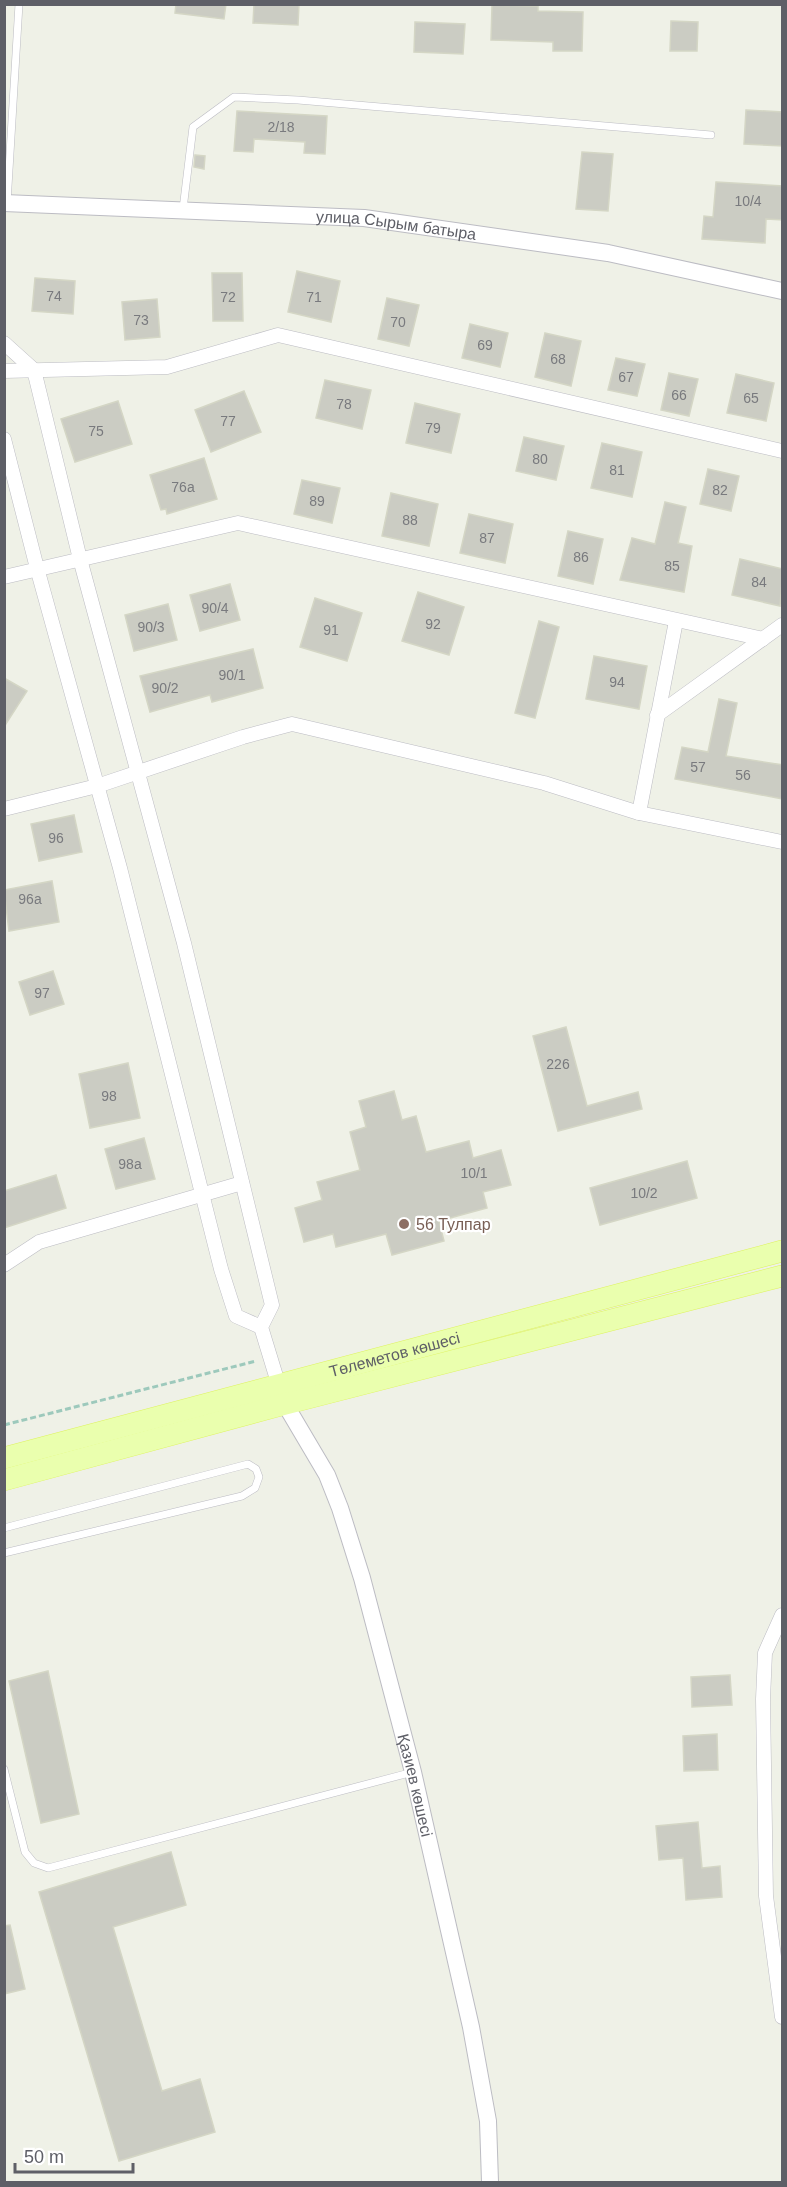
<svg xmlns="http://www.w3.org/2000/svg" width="787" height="2187" font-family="Arial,sans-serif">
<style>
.building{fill:#cbccc3;stroke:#d4d6c5;stroke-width:1.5}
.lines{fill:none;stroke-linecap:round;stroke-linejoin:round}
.service-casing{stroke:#bcbcc3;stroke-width:8}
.minor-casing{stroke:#bcbcc3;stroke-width:15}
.tertiary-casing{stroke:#bcbcc3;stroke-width:18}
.primary-casing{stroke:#def35e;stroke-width:22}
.path{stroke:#9dc9bc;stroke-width:3;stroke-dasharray:6 3;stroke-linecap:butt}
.service{stroke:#fff;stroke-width:7}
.minor{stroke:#fff;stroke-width:14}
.tertiary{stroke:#fff;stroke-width:16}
.primary{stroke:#eaffae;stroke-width:21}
.education-dot{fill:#8d6e63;stroke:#fff;stroke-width:2}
.labels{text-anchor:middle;stroke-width:4.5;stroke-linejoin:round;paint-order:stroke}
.number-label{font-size:14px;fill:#797a7e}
.street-label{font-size:16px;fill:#5e5f67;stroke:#fff}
.education-label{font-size:16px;fill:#785e54;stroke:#fff;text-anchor:start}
</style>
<rect width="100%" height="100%" fill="#eff1e7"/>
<!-- building -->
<g class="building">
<polygon points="176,4 226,4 224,19 175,13"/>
<polygon points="254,4 299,4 298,25 253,23"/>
<polygon points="492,5 538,6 538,11 583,12 582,51 553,51 553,42 491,40"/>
<polygon points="671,21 698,22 697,51 670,51"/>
<polygon points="415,22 465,24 463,54 414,52"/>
<polygon points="746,110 783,112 783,146 744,144"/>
<polygon points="237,111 327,116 325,154 304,153 305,142 254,139 253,152 234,151"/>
<polygon points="582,152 613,154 608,211 576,209"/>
<polygon points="195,155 205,156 204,169 194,167"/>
<polygon points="716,182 783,186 783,220 766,219 765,243 702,239 704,216 713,217"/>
<polygon points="297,271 340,281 331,322 288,312"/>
<polygon points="212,273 242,273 243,321 213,321"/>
<polygon points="35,278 75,281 73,314 32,311"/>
<polygon points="387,298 419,305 409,346 378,339"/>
<polygon points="157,299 160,337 125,340 122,302"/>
<polygon points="470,324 508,333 500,367 462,358"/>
<polygon points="545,333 581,341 571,386 535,377"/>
<polygon points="616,358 645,364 637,396 608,390"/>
<polygon points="669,373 698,379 689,416 661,410"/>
<polygon points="736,374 774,383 766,421 727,413"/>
<polygon points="325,380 371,390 362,429 316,418"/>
<polygon points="244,391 261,432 211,452 195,410"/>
<polygon points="118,401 132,444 75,462 61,419"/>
<polygon points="415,403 460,414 451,453 406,443"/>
<polygon points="524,437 564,446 556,480 516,471"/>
<polygon points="602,443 642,452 632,497 591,488"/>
<polygon points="204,458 217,499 167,514 166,509 161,510 150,475"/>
<polygon points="708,469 739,476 731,511 700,504"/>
<polygon points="302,480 340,488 332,523 294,514"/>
<polygon points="391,493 438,504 429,546 382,536"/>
<polygon points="665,502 686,507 678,543 692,546 684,592 620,580 632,538 655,544"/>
<polygon points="469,514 513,524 505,563 460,553"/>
<polygon points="568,531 603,539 593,584 558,576"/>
<polygon points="740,559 783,569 780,606 732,595"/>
<polygon points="230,584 240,620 200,631 190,595"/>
<polygon points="418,592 464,607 449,655 402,641"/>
<polygon points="315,598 362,613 347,661 300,647"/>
<polygon points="168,604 177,640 134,651 125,615"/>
<polygon points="539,621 559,627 535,718 515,713"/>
<polygon points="253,649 263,688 212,702 210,695 150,712 140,676"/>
<polygon points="594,656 647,666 639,709 586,699"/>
<polygon points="4,678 27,691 4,727"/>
<polygon points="719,699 737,703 726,756 783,765 783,799 675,779 682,747 708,752"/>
<polygon points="74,815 82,852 39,861 31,824"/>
<polygon points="52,881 59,922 9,931 4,890"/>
<polygon points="53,971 64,1004 30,1015 19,982"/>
<polygon points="566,1027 587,1106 638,1092 642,1109 558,1131 533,1036"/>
<polygon points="128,1063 140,1118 90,1128 79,1074"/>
<polygon points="394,1091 402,1120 416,1116 426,1152 469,1141 473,1158 501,1150 511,1185 483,1192 487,1208 439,1221 444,1241 392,1255 386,1234 336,1247 333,1234 304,1242 295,1208 322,1200 317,1182 360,1170 350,1132 366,1127 359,1101"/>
<polygon points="144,1138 155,1179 116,1189 105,1149"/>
<polygon points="687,1161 697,1198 600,1225 590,1188"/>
<polygon points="56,1175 66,1208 4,1228 4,1191"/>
<polygon points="48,1671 79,1814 41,1823 9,1681"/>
<polygon points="730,1675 732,1705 692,1707 691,1677"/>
<polygon points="717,1734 718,1770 684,1771 683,1736"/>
<polygon points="698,1822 702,1868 720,1866 722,1897 686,1900 683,1858 659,1860 656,1826"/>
<polygon points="171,1852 186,1905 113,1927 162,2091 200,2079 215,2132 119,2161 39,1892"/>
<polygon points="10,1925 25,1989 4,1994 4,1926"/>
</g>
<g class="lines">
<defs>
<g id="service">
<polyline points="7,203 19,4"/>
<polyline points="183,209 193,127 234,97 298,100 711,135"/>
<polyline points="4,1528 248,1464 256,1469 259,1477 255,1488 242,1496 4,1553"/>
<polyline points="4,1769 25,1852 34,1863 48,1868 413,1772"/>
</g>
<g id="minor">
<polyline points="4,343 34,370 80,559 184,943 272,1305 261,1327 279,1386"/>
<polyline points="4,371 167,367 278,335 782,451"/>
<polyline points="4,439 37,568 120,868 221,1269 236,1316 261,1327"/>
<polyline points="4,577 238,523 763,639"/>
<polyline points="657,715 782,625"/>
<polyline points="4,809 97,786 243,737 292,724 544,783 639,813 782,842"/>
<polyline points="639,813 676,621"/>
<polyline points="4,1265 39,1242 242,1183"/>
<polyline points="782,1615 765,1653 763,1699 766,1896 782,2017"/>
</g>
<g id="tertiary">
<path id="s1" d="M 4,203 L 364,218 L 608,253 L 782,291"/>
<path id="s2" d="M 281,1394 L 285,1404 L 327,1475 L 340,1508 L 362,1578 L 413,1772 L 471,2027 L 488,2121 L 490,2182"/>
</g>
<g id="primary">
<path id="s3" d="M 4,1458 L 782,1251"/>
<polyline points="4,1480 285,1404 782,1276"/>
</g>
</defs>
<!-- service casing -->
<use href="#service" class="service-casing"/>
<!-- minor casing -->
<use href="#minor" class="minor-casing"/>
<!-- tertiary casing -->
<use href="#tertiary" class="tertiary-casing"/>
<!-- primary casing -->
<use href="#primary" class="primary-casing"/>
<!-- path -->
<polyline class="path" points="4,1425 256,1361"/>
<!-- service -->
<use href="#service" class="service"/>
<!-- minor -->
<use href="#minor" class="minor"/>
<!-- tertiary -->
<use href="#tertiary" class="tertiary"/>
<!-- primary -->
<use href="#primary" class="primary"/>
</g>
<!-- markers -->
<circle class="education-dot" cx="404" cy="1224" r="6"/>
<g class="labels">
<!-- number labels -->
<g class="number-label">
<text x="281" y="132">2/18</text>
<text x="748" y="206">10/4</text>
<text x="54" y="301">74</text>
<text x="228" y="302">72</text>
<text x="314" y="302">71</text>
<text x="141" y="325">73</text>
<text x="398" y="327">70</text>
<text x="485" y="350">69</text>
<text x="558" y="364">68</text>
<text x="626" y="382">67</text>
<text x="679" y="400">66</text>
<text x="751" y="403">65</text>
<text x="344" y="409">78</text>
<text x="228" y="426">77</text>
<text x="433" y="433">79</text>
<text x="96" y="436">75</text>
<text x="540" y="464">80</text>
<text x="617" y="475">81</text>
<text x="183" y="492">76а</text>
<text x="720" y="495">82</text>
<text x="317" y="506">89</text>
<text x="410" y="525">88</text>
<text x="487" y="543">87</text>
<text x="581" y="562">86</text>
<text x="672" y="571">85</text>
<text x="759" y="587">84</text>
<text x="215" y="613">90/4</text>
<text x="433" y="629">92</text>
<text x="151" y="632">90/3</text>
<text x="331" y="635">91</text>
<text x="232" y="680">90/1</text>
<text x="617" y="687">94</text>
<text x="165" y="693">90/2</text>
<text x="698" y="772">57</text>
<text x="743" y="780">56</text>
<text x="56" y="843">96</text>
<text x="30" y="904">96а</text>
<text x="42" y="998">97</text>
<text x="558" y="1069">226</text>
<text x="109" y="1101">98</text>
<text x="130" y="1169">98а</text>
<text x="474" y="1178">10/1</text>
<text x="644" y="1198">10/2</text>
</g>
<!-- street labels -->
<g class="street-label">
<text dy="6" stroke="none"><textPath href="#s1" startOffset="393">улица Сырым батыра</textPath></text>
<text dy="6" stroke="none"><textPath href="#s3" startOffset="404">Төлеметов көшесі</textPath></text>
<text dy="6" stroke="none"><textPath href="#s2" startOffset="416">Қазиев көшесі</textPath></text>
</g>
<!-- education labels -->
<g class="education-label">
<text x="416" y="1230">56 Тулпар</text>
</g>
</g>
<!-- border -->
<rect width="787" height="2187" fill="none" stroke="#5e5f67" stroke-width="12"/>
<!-- scale -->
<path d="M15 2163v9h118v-9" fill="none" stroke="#5e5f67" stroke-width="3"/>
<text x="24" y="2163" font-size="18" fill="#5e5f67" stroke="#ffffff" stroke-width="4.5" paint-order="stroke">50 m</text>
</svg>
